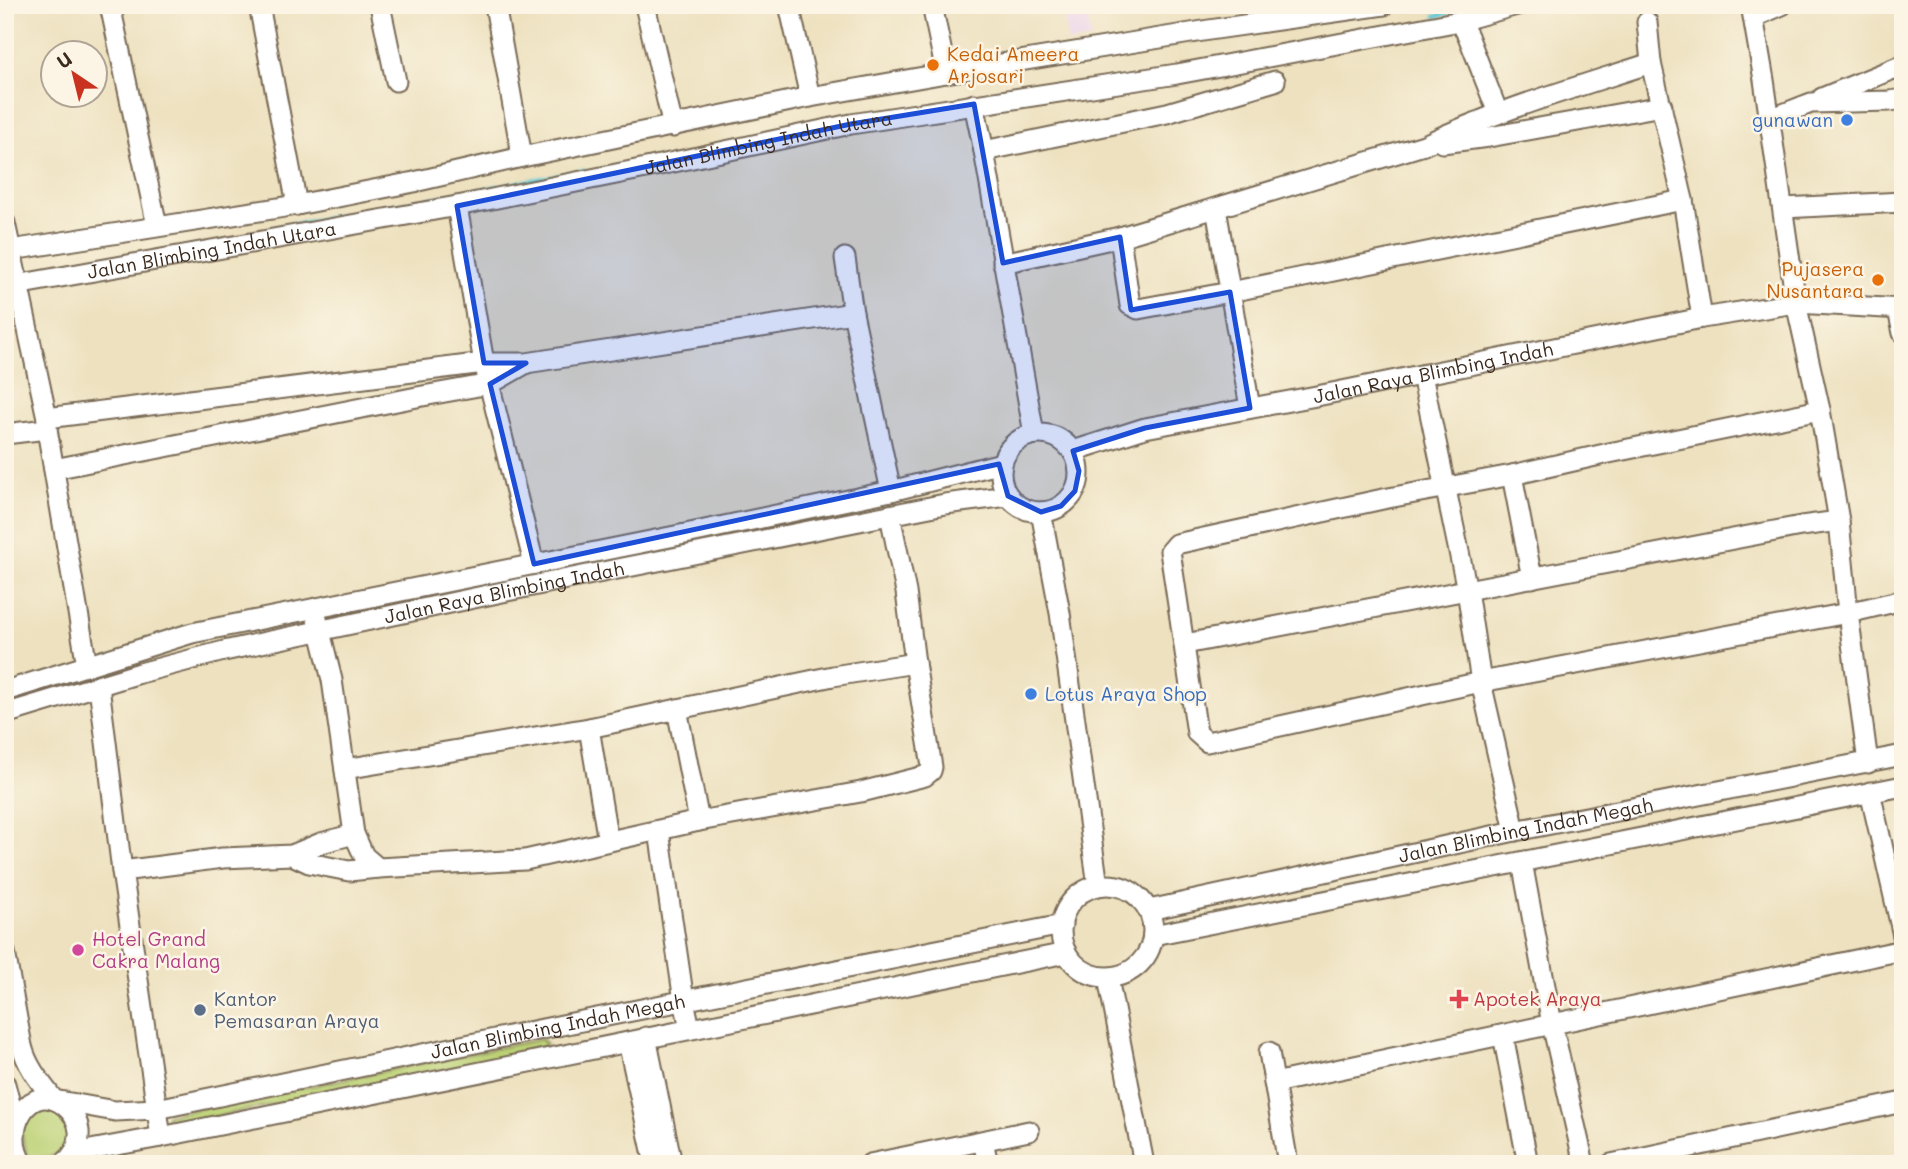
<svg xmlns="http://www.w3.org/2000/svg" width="1908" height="1169" font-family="Mali,sans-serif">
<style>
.built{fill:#ebd1ec}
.grass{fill:#bcd175;stroke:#7c7e4a;stroke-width:2}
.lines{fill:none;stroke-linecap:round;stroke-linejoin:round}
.stream{stroke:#5cc8d5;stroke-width:5}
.minor-casing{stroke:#796a56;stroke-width:23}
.minor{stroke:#fff;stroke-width:19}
.marked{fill:#1d4ed8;fill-opacity:0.2;stroke:#1d4ed8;stroke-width:5;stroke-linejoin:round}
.food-dot{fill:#e8710a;stroke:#fcf5e5;stroke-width:2.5}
.shop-dot{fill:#3f7fe0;stroke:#fcf5e5;stroke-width:2.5}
.hotel-dot{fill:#d1479c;stroke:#fcf5e5;stroke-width:2.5}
.health-dot{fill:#e0444e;stroke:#fcf5e5;stroke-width:2.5}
.service-dot{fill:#5c6f8a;stroke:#fcf5e5;stroke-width:2.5}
.labels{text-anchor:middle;stroke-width:5;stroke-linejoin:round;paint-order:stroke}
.food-label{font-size:19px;fill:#c56008;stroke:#fcf5e5;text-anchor:start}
.shop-label{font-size:19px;fill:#366cbe;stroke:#fcf5e5;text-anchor:end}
.street-label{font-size:19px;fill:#3b2a1e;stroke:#fcf5e5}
.hotel-label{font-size:19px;fill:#b23c85;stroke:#fcf5e5;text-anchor:start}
.service-label{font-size:19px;fill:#4e5e75;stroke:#fcf5e5;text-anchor:start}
.health-label{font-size:19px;fill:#be3a42;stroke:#fcf5e5;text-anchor:start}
</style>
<rect width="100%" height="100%" fill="#fcf5e5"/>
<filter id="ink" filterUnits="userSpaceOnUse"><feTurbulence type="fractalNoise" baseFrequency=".0143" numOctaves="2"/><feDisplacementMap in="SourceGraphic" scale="14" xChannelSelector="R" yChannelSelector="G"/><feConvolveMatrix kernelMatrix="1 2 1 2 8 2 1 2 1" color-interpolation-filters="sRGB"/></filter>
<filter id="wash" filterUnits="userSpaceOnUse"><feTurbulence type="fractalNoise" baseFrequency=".00686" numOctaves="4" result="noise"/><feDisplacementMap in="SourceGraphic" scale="28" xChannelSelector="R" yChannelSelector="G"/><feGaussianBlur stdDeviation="1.57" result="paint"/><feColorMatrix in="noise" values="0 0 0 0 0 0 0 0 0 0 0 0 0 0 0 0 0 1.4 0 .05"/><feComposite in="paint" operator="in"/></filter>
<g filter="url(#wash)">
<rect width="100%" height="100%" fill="#ede1bf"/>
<!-- built -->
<polygon class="built" points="1063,5 1086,5 1091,39 1068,43"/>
<!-- grass -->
<g class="grass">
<polygon points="541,1039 546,1044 543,1050 169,1126 166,1124 167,1115"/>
<path d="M 40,1108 C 89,1110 71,1169 27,1156 L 19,1123 Z"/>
</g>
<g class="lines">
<!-- stream -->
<g class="stream">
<polyline points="1436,16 1475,5"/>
<polyline points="272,229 583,171"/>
</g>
</g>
</g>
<g filter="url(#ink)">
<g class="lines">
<defs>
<g id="minor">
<polyline points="110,5 157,226"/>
<polyline points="259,5 297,205"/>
<polyline points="380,5 396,81"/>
<polyline points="495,5 522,157"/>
<polyline points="645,5 673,127"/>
<polyline points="789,5 810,97"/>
<polyline points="932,5 946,73"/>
<polyline points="1751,5 1764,80 1796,303 1820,410 1839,521 1848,613 1868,763"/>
<polyline points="1754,17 1782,5"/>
<polyline points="1460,21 1468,36 1498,113"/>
<polyline points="1647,22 1651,63 1683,200 1702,318"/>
<polyline points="1822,98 1903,65"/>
<polyline points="974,104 984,151 1034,434"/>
<polyline points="1770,119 1811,103 1890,101 1903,99"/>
<polyline points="1442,143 1489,137 1662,106"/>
<polyline points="984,151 1167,113 1275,81"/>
<polyline points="457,206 484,363 534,564"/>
<polyline points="1216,208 1250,408"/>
<polyline points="1783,208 1903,202"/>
<polyline points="5,223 47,418 47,429 87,666"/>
<polyline points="1120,237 1130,305 1138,309 1230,292 1683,200"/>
<polyline points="5,251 297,205 414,182 522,157 810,97 946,73 1209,30 1384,5"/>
<polyline points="845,258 853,313 891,491"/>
<path d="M 1003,263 L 1120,237 L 1424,145 C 1497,110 1574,88 1651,63"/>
<path id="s1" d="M 5,287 L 457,206 L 646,168 L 851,124 L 1177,74 L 1460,21 L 1517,5"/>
<polyline points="1898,310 1903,333"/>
<polyline points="1422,375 1467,590 1481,682 1515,831"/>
<polyline points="1820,410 1609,453 1512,475 1383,499 1176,544 1170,551 1197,733 1207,742 1481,682 1848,613 1903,600"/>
<polyline points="47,418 484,363 526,363 853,313"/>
<polyline points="5,434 47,429"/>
<circle cx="1040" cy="473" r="39"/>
<path id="s2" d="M 1073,451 L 1145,428 L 1327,394 L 1702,318 L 1796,303 L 1903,309"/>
<polyline points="54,469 417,397 490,384 525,364"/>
<polyline points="1512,475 1532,578"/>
<polyline points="1041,512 1060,613 1098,886"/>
<polyline points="317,619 332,680 354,834 364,856 378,868"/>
<polyline points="1185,644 1801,526 1839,521"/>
<polyline points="99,686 122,871 161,1137"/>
<polyline points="5,691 192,633 695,532 891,491 1002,463"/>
<polyline points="677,709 699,821"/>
<path id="s3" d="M 5,714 L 140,673 L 224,651 L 507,591 L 945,504 L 1008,496"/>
<polyline points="589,728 608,841"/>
<polyline points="345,769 589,728 833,676 915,663"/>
<polyline points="1870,792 1903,936"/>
<polyline points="659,831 684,1001 690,1028"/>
<polyline points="292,855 309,863 349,871 378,868 525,860 699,821 861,792 925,776 931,771 932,767 915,663 906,592 890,515"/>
<polyline points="1522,862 1552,1024 1584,1164"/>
<polyline points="122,871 223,858 292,855 321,843 354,834"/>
<circle cx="1107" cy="931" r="46"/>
<path id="s4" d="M 1149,910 L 1515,831 L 1903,755"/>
<polyline points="1153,935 1903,786"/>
<path id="s5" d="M 5,952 L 22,1046 C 27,1067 41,1083 54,1100 L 115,1111 L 157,1109 L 562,1025 L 1062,925"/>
<polyline points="1108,978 1144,1164"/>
<polyline points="1503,1035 1528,1164"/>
<polyline points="646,1037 672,1164"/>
<polyline points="628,1042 655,1164"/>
<polyline points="1269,1052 1288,1164"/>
<polyline points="1274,1083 1903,950"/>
<polyline points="5,1084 13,1115 5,1116"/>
<polyline points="983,1141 988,1164"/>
<polyline points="74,1153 161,1137 1066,953"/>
<path d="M 23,1164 C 0,1132 30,1076 66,1107 C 73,1113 78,1121 79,1131 C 80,1144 74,1156 63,1164"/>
<polyline points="870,1164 1029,1131"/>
<polyline points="1611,1164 1903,1102"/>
</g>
</defs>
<!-- minor casing -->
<use href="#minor" class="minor-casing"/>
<!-- minor -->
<use href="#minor" class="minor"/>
</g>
</g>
<!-- marked area -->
<path class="marked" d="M 974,104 L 1003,263 L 1120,237 L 1131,310 L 1230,292 L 1250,408 L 1145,428 L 1073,451 L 1079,471 L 1075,491 L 1061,506 L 1041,512 L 1008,496 L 999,464 L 534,564 L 490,384 L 526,363 L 484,363 L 457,206 L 851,124 Z"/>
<!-- markers -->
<g class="food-dot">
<circle cx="933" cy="65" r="7"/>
<circle cx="1878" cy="280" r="7"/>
</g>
<g class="shop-dot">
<circle cx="1847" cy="120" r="7"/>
<circle cx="1031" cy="694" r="7"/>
</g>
<circle class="hotel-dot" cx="78" cy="950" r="7"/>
<path class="health-dot" d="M1455.5 988.5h7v7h7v7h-7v7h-7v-7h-7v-7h7z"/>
<circle class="service-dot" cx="200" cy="1010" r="7"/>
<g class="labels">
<!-- food labels -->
<g class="food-label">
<text x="947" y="61">Kedai Ameera<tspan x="947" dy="22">Arjosari</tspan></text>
<text x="1864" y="276" text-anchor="end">Pujasera<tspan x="1864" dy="22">Nusantara</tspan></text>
</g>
<!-- shop labels -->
<g class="shop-label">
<text x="1833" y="127">gunawan</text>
<text x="1045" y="701" text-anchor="start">Lotus Araya Shop</text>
</g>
<!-- street labels -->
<g class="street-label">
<text dy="7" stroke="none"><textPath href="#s1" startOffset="777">Jalan Blimbing Indah Utara</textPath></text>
<text dy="7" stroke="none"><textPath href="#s1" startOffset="210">Jalan Blimbing Indah Utara</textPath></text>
<text dy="7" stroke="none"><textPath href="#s2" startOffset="369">Jalan Raya Blimbing Indah</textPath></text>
<text dy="7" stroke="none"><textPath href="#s3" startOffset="514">Jalan Raya Blimbing Indah</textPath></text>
<text dy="7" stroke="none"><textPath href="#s4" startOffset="385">Jalan Blimbing Indah Megah</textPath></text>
<text dy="7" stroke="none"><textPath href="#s5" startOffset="672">Jalan Blimbing Indah Megah</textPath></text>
</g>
<!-- hotel labels -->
<g class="hotel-label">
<text x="92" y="946">Hotel Grand<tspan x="92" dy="22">Cakra Malang</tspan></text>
</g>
<!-- service labels -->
<g class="service-label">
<text x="214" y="1006">Kantor<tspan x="214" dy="22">Pemasaran Araya</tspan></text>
</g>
<!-- health labels -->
<g class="health-label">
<text x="1473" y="1006">Apotek Araya</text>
</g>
</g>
<!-- margin -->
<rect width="1908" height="1169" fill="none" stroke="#fcf5e5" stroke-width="28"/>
<!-- north arrow -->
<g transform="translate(74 74) rotate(325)"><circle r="33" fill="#fcf5e5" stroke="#afa495" stroke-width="2"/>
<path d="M0-5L12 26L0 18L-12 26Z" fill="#c8321e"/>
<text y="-10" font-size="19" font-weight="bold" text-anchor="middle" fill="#3b2a1e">U</text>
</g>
</svg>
